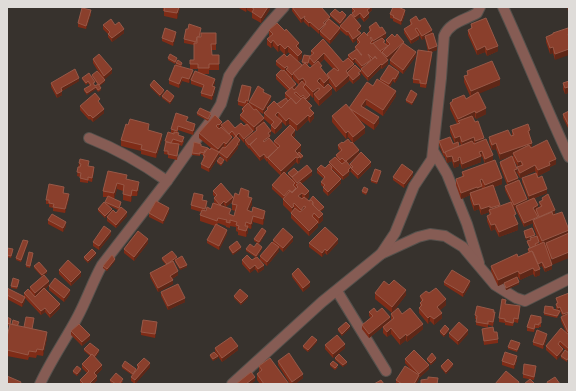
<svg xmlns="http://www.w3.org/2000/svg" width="576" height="391" font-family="'Noto Sans',sans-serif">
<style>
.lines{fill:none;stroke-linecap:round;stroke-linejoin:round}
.minor-casing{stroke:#55514c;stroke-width:12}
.minor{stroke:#865c54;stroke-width:10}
.wall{fill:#7f2c17;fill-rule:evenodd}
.shaded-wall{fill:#5e2717}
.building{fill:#8a3f2c;stroke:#975847}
</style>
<rect width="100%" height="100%" fill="#37322d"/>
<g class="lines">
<defs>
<g id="minor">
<path d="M 503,7 C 526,57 546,108 569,157"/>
<path d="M 89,138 C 117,149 143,164 167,181"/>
<polyline points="434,152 447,174 467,224 479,263"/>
<polyline points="381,254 418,237 430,234 445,236 463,247 495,285 516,298 525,301 569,279"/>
<polyline points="337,291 386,371"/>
<path d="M 40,384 C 51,360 66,339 78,316 C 87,299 93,281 102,265 L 167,181 L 196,140 L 212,119 L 221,104 L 229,76 L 235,67 L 266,27 L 284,7"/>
<path d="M 232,384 L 322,302 L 381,254 L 395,233 L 414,186 L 432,159 L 441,78 L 444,36 C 450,22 465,20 477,13 L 480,7"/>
</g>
</defs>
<!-- minor casing -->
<use href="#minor" class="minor-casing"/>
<!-- minor -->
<use href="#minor" class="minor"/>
</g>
<!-- wall -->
<g class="wall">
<polygon points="163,7 180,7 177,19 164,16 164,11 163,11"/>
<polygon points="237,7 270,7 270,9 261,23 252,18 252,13 247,10 246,12"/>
<path d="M 292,7 L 321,7 L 330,19 L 340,28 L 340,26 L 352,15 L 352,13 L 353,12 L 352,12 L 352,8 L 372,7 L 372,10 L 369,13 L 369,17 L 364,22 L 360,17 L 356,20 L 361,29 L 359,31 L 361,36 L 367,34 L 369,32 L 369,27 L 386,37 L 383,39 L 385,43 L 386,44 L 386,40 L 395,37 L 404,43 L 416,56 L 403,74 L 390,64 L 390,60 L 395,53 L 388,60 L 388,64 L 382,69 L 381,68 L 368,81 L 361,73 L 361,69 L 355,62 L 353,64 L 354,67 L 361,75 L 360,76 L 360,78 L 353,84 L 349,80 L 349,81 L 336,92 L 329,83 L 328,85 L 332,94 L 319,106 L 314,100 L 314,97 L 313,98 L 310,95 L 310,99 L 307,101 L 312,111 L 314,118 L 310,123 L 308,120 L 297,131 L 289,124 L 286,126 L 282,122 L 282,127 L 275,134 L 271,131 L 271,125 L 264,119 L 264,113 L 267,110 L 267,108 L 289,100 L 285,97 L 285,93 L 288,91 L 276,79 L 276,75 L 283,71 L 276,65 L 276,61 L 284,54 L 280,50 L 278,52 L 273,46 L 271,48 L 267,45 L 267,39 L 270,37 L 269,36 L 269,30 L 299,48 L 298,49 L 302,58 L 298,62 L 302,65 L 304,64 L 302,63 L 302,62 L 311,56 L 311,51 L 323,39 L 343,62 L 348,59 L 348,55 L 355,51 L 355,47 L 358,44 L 357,43 L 357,39 L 353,43 L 348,35 L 347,36 L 340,30 L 340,32 L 330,44 L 320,35 L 320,32 L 319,34 L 310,26 L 309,27 L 304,22 L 304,21 L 301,23 L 292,11 ZM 288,52 L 292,56 L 287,57 L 285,55 ZM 324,59 L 333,69 L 327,74 L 327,75 L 322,70 L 320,63 ZM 309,61 L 309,63 L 312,66 L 310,68 L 306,65 L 308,65 ZM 293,77 L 293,79 L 299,85 L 296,88 L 292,79 Z"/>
<polygon points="567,7 569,7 569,15"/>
<polygon points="340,13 346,17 340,25 330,16 330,14"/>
<polygon points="91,14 86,29 78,27 78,23"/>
<polygon points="390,14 405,14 401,25 393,21 393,19 390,18"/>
<polygon points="410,20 419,21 432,33 437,50 431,52 432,56 426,88 420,87 420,84 413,83 413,79 428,52 425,38 422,40 417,32 419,39 411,44 404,33 404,29 410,25"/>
<polygon points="471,24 498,51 487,56 485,52 477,55 468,35 468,30 471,29"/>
<polygon points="103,25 115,25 124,33 112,42 108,37 108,34 103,29"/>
<polygon points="569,31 555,60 553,53 550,54 546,42 546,37 553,34 553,33"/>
<polygon points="201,32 200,37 216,33 216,50 211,50 212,55 219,55 219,70 209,70 209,74 202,74 215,83 213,87 215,91 212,100 201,96 201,93 203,88 191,84 191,80 198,72 198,69 190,69 193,74 189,83 182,81 179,88 169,84 169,80 176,65 176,63 182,65 181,67 190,69 190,60 194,60 194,45 184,43 184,39"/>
<polygon points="176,36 173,46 162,41 162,38"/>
<polygon points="168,58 177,60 175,64 168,60"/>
<polygon points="93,59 112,73 104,79 105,82 99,86 101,90 98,92 96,89 87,95 84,91 84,89 90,86 88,83 86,85 82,79 82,78 95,84 94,84 95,86 98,85 92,77 92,75 101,76 93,63"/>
<path d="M 467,71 L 500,85 L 479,93 L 486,114 L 476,119 L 475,117 L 473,118 L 493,161 L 502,184 L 494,187 L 500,206 L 516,219 L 518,230 L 499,237 L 495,229 L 491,231 L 487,221 L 487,216 L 489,215 L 489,212 L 481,215 L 479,209 L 474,211 L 470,199 L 470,195 L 461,199 L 456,185 L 456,179 L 462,177 L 462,172 L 485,164 L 482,156 L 481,157 L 481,162 L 462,169 L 460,163 L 459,164 L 459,166 L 454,168 L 452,161 L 447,163 L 445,158 L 445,156 L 444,157 L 439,145 L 439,141 L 453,144 L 455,144 L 450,132 L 450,126 L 457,124 L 450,109 L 450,103 L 452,102 L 452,100 L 466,99 L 470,96 L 464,82 L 464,76 L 467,75 ZM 460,142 L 461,146 L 459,146 L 458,143 Z"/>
<polygon points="399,76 395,83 393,81 390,87 396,96 383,116 366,105 364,108 379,123 374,130 358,119 365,133 353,143 359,154 348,164 350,165 350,164 371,166 358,179 351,172 351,169 351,171 349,173 349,175 343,180 332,169 332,171 341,183 328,196 323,191 323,187 321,185 321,182 324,179 317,173 317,169 325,168 329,164 329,162 336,157 336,155 340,151 338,149 338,145 343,143 351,143 352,142 348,137 346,139 332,122 332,116 349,108 373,86 380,80 380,79"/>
<polygon points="79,81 62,91 62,95 57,98 51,87 51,83"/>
<polygon points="569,81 569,96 568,93 565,94 563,89 563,83"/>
<polygon points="150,85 164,92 160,97 150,87"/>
<path d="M 251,91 L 248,103 L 249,104 L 249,102 L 264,92 L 271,100 L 263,114 L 258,111 L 271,135 L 270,135 L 270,139 L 274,144 L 274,141 L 295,136 L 293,138 L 301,151 L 300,152 L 303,157 L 300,160 L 300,162 L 298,164 L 296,162 L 285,173 L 292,180 L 292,179 L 288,175 L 288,173 L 298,172 L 312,175 L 301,183 L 309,197 L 307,199 L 309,201 L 324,209 L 320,212 L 323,220 L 319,224 L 318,223 L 318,227 L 309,236 L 291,218 L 291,213 L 283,205 L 283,199 L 272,189 L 272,185 L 281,176 L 268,163 L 268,161 L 267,162 L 264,158 L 260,161 L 250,149 L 250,148 L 249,149 L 245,144 L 245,142 L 244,143 L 239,137 L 238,138 L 240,144 L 238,146 L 238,148 L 227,162 L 219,155 L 219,153 L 219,156 L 209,172 L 201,168 L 201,164 L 204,159 L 203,159 L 203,155 L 200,154 L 200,156 L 192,155 L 192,153 L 201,147 L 210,150 L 211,148 L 199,138 L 199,133 L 215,115 L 222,124 L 235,128 L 244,126 L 246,124 L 240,119 L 240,115 L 242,113 L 242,109 L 244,107 L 238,105 L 238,101 ZM 256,129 L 256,131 L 253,134 L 253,131 L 254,131 ZM 232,135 L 234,138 L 232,140 L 231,136 Z"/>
<polygon points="162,96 174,98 170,104 162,98"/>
<polygon points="417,96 412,105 406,102 406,100"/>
<polygon points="100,103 104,113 93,122 90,119 89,120 80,110 80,106"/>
<polygon points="569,111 569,130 563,118 563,114"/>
<polygon points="197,113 211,115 208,121 197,115"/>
<polygon points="188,121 187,122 195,128 193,135 178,130 178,133 179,136 184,141 182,146 179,145 177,160 168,158 168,155 164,154 165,141 174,134 171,133 171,129"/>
<polygon points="149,130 162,139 156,158 141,154 141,151 121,146 121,140"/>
<polygon points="512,130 530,135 530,136 532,147 556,164 550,167 550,170 538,176 547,193 535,198 538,208 540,207 539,202 542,201 542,198 548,194 552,269 545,272 542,266 539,267 540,275 535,277 533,274 520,280 518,277 517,277 519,284 506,290 504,283 498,286 491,271 491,266 518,257 528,253 528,249 530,248 527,243 527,241 531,240 531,239 526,240 524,233 524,231 535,237 539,244 540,244 533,226 533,223 524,227 516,210 516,208 514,209 505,190 505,186 507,185 500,166 500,162 517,173 516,173 518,180 527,201 533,198 529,200 522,182 522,178 536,173 535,171 520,178 517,173 518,167 513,159 513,155 500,160 496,149 492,150 489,142 489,137 512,136"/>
<polygon points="217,161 224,162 221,166 217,163"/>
<polygon points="79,163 89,166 94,171 92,182 88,181 88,183 80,182 80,177 77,176"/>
<polygon points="108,171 127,179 139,188 137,196 132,196 131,202 123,200 123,191 117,189 114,199 112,198 121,204 119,209 127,216 116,228 107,221 107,217 116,213 118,210 108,205 112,211 105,218 98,211 98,209 105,203 107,197 103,197 103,191"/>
<polygon points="381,173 377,184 371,182 371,180"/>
<polygon points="413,176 404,188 393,180 393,177"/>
<polygon points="64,191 64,193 69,198 65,213 53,211 53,208 49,207 49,204 46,204 46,200"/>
<path d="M 213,191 L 233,197 L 239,195 L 249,196 L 252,204 L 249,211 L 265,217 L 263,225 L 253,222 L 251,229 L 248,228 L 248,232 L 246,237 L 238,235 L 238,232 L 236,231 L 236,227 L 230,226 L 230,228 L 226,227 L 226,226 L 218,223 L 217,225 L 227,234 L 219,250 L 207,243 L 207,240 L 215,226 L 200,221 L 200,215 L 201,212 L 191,209 L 191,205 L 202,200 L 207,205 L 205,211 L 211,209 L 216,205 L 214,202 L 214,198 L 215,197 L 213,195 ZM 232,202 L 232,210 L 235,211 L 234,216 L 231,215 L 222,207 L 224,205 L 226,207 Z"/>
<polygon points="362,191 368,191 366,195 362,193"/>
<polygon points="169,212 163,224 149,217 149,213"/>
<polygon points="48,220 66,226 63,232 48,224"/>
<polygon points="266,233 259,244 254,241 254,239"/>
<polygon points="111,235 99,250 93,246 93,242"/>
<polygon points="273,240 293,241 283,252 279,248 279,251 267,266 260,260 260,256 273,243"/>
<polygon points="28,243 21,262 16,260 16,258"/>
<polygon points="148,243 134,261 124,253 124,249"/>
<polygon points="309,243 338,243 327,255 325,253 322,257 309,247"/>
<polygon points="229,247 241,249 233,255 229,249"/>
<polygon points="254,247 262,249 257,257 264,269 258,273 255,269 250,273 242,264 242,260 252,260 255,257 246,251 246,249"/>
<polygon points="7,248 13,251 11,258 7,257"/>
<polygon points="33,255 30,268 26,267 26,265"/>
<polygon points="96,255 88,263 84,259 84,257"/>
<polygon points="162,258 173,262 178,275 172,279 173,284 158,292 150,277 150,273 166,265 162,260"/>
<polygon points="175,260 187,267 180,270 175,262"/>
<polygon points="115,261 107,271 103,268 103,266"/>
<polygon points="34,266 47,273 44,275 49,285 45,289 60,308 50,318 45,312 41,315 25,298 25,301 22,307 7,299 7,288 24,297 24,293 30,291 30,287 42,277 34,268"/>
<polygon points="59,270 81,276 71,286 59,274"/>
<polygon points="292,274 310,286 303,292 292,277"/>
<polygon points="19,282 17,289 11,288 11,286"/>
<polygon points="444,282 470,285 463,297 444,285"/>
<polygon points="389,285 406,295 392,313 375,299 375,293"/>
<polygon points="49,286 70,294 64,302 49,290"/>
<polygon points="161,292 185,302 168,310 161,296"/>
<polygon points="429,293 446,305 440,310 442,318 434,325 430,321 428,324 419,313 419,308 420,307 420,303 421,302 420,296"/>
<polygon points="569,293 569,353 560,345 557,360 546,350 546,346 566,332 561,321 561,317 563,317 560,311 560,313 557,318 544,315 544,313 553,309 557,310 556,308 556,304 557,304 556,298"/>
<polygon points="234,296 248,298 241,305 234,298"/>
<polygon points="505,304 520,310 518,323 514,322 513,326 505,325 505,323 499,322 499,318"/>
<polygon points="369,312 377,312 390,321 369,338 362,329 362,325 371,318 369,316"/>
<polygon points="494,312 495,316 493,326 488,325 488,328 476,325 476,319 475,319 475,315"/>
<polygon points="391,314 402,314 423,329 407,342 406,340 400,345 391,334 387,337 383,333 383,327 391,320"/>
<polygon points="7,317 11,321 10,324 19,324 18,326 24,327 34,320 32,329 47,338 43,356 37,355 36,358 29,357 28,360 7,356 7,337 10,326 7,325"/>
<polygon points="541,317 541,327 539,327 539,328 535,328 534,332 527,331 527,327"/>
<polygon points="157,326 155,338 141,335 141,332"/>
<polygon points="350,328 342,336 338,331 338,329"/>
<polygon points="482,329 494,332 498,339 498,343 484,345"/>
<polygon points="71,331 90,339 82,346 71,335"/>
<polygon points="440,331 449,331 444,337 440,333"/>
<polygon points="449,333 468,334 458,345 449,337"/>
<polygon points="547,338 543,349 533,345 533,342"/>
<polygon points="317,342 308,352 303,348 303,346"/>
<polygon points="325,345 345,348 333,358 325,349"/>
<polygon points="520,345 517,352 508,349 508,347"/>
<polygon points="215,348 238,350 222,362 215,352"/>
<polygon points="84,349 99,352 95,358 102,369 96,375 97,380 93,384 80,384 80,380 87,373 82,368 82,364 90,356 84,351"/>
<polygon points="569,353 567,362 561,358 561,356"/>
<polygon points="210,355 218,358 213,361 210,357"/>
<polygon points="335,358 347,364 343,367 335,360"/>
<polygon points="405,359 429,369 419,378 419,379 416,384 396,384 396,380 412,371 405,363"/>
<polygon points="427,359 436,360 431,365 427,361"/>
<polygon points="517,360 514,369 502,365 502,361"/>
<polygon points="278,361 303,378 295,384 290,384 278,365"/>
<polygon points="330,364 338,367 335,370 330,366"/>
<polygon points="137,365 150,367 135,384 131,381 131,377 132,375 122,368 122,366 136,370 137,369"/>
<polygon points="259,366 289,384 260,384 257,380 257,374 259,372"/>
<polygon points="441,366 453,366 446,374 441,368"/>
<polygon points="536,370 534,380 523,378 523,374"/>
<polygon points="73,371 81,371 77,376 73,373"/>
<polygon points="110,380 123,381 121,384 113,384 110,382"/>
</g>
<!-- shaded-wall -->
<g class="shaded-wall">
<polygon points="179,7 180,7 177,19 177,13"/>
<polygon points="246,7 247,7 247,10 246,12"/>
<polygon points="268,7 270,7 270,9 261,23 261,18"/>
<polygon points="371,7 372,7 372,10 367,14 367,10"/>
<polygon points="91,10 91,14 86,29 86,26"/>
<polygon points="405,10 405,14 401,25 401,21"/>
<polygon points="360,13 360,17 355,21 355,17"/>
<polygon points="369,13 369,17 364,22 364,18"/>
<polygon points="346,15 346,17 340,25 340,23"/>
<polygon points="305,16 304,18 304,21 301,23 301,19"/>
<polygon points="330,17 330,20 325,23 325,28 320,31 320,32 319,34 319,30 323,23"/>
<polygon points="310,22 310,26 309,27 309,23"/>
<polygon points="361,26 361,29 357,33 357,30"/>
<polygon points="340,28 340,32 330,44 330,40"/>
<polygon points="124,29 124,33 112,42 112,38"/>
<polygon points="432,30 432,34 425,36 425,38 422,40 422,36"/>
<polygon points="176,32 176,36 173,46 173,42"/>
<polygon points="361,33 361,37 353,43 353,39"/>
<polygon points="386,33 386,37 373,45 373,41"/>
<polygon points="419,35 419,39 411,44 411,40"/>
<polygon points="273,40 273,46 271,48 271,43"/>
<polygon points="404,42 404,46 388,60 388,64 382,69 382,65 387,61 387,57"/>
<polygon points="299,43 299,48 296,52 296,46"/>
<polygon points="280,44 280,50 278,52 278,46"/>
<polygon points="288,46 288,52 285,55 285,49"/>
<polygon points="437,46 437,50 429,53 429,49"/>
<polygon points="485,46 485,52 477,55 477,50"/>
<polygon points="498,46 498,51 487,56 487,50"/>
<polygon points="553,47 553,53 550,54 550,48"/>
<polygon points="569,49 569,55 555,60 555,54"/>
<polygon points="302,52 302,58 298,62 298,56"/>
<polygon points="416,52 416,56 403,74 403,70"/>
<polygon points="432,52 432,56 426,88 426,84"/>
<polygon points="324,53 324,59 314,68 314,63"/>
<polygon points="355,58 355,62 353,64 353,60"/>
<polygon points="371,60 371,63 362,70 362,66"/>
<polygon points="354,64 354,70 348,75 346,71"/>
<polygon points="381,64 381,68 368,81 368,77"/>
<polygon points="287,66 287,70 285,72 285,68"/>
<polygon points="112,69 112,73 104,80 104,76"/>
<polygon points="193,70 193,74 189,83 189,79"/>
<polygon points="361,71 361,75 360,76 360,78 353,84 353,80"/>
<polygon points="399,72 399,76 395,83 395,79"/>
<polygon points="293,74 293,77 292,79 292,75"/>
<polygon points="349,75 349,81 336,92 336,87"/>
<polygon points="182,77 182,81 179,88 179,84"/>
<polygon points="79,78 79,81 62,91 62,95 57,98 57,94 61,88"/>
<polygon points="303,78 303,83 299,86 299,80"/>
<polygon points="320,78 320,84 317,87 317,81"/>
<polygon points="329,78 329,84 324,88 324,83"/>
<polygon points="393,78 393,81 389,88 389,84"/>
<polygon points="215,79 215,83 212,90 212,86"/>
<polygon points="500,79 500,85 471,97 471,91"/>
<polygon points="105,80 105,82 99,87 99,85"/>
<polygon points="296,84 296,88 290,93 290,89"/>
<polygon points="96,87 96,89 87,95 87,93"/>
<polygon points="215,87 215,91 212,100 212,96"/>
<polygon points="251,87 251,91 248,105 248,101"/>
<polygon points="568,87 568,93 565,94 565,88"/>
<polygon points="318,88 318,93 314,94 314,97 313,98 313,92"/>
<polygon points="332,88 332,94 319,106 319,100"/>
<polygon points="164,90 164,92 160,97 160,95"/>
<polygon points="396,91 396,96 383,116 383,110"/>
<polygon points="417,94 417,96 412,105 412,103"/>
<polygon points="310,95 310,99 306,103 306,99"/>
<polygon points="174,96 174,98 170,104 170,102"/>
<polygon points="271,96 271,100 263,114 263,110"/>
<polygon points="366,99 366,105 361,112 361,106"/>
<polygon points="486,108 486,114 476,119 476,113"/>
<polygon points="104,109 104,113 93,122 93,118"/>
<polygon points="475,111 475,117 460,124 458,121 458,125 458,119"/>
<polygon points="278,112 278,118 275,115"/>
<polygon points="314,113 314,118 310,123 310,117"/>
<polygon points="308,115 308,120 297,131 297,125"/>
<polygon points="379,117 379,123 374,130 374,124"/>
<polygon points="264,118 264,121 254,131 254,127"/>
<polygon points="289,118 289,124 286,126 286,121"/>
<polygon points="282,121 282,127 275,134 275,129"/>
<polygon points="222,122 222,126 221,125 221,129 219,131 219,125"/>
<polygon points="195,124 195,128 193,135 193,131"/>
<polygon points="365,127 365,133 353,143 353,137"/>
<polygon points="295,130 295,136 291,141 291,135"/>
<polygon points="530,130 530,135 528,136 528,131"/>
<polygon points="253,131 253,134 245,140 245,142 244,143 244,139"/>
<polygon points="271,131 271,135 268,137 268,133"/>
<polygon points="348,131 348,137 346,139 346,133"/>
<polygon points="239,133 239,137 236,140 236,136"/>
<polygon points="162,134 162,139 156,158 156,153"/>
<polygon points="270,136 270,140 263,145 263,141"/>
<polygon points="460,136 460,142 455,144 455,138"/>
<polygon points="232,137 232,142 226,150 226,144"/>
<polygon points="474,137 474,143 462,147 462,142"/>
<polygon points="484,138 484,143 475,147 475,141"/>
<polygon points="240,140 240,144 238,146 238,148 227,162 227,158"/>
<polygon points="224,142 224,148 219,152 219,156 209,172 209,168 218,154 218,149"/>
<polygon points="496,143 496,149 492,150 492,145"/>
<polygon points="532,143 532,148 513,153 513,155 500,160 500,154"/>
<polygon points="301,145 301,151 295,157 295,151"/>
<polygon points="359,150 359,154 346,165 345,165 345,161"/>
<polygon points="482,151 481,162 462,169 462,164"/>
<polygon points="264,154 264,158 260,161 260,157"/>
<polygon points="493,155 493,161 485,164 485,159"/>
<polygon points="300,156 303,156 303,157 300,160 300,162 298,164 298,158"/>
<polygon points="452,156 452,161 447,163 447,157"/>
<polygon points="296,157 296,162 281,177 281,171"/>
<polygon points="460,157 460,163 459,164 459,166 454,168 454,162 458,158"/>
<polygon points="556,159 556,164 550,167 550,170 538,176 538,170 549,162"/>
<polygon points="521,161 521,166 518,168 518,162"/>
<polygon points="371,162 371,166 358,179 358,175"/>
<polygon points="535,165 535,171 520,178 520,173"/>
<polygon points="94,167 94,171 92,182 92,178"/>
<polygon points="351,167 351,171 349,173 349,175 343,180 343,176"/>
<polygon points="517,169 517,173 514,174 514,170"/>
<polygon points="312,171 312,175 298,187 297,186 297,183"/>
<polygon points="413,172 413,176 404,188 404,184"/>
<polygon points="502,178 502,184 485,190 485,185"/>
<polygon points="518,178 518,182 508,186 508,182"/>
<polygon points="341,179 341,183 328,196 328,192"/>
<polygon points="482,179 482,185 480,186 480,180"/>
<polygon points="139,182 139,188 137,196 137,191"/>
<polygon points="117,183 117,189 114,199 114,193"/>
<polygon points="482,186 482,192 477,194 477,188"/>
<polygon points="477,187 477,192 470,193 470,195 461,199 461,193"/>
<polygon points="547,189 547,193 529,200 529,196"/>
<polygon points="132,190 132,196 131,202 131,196"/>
<polygon points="309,191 309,197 305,201 305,195"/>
<polygon points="302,193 302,198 298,202 298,196"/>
<polygon points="69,194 69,198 65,213 65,209"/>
<polygon points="233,197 233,201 226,207 226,203"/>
<polygon points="252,198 252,204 247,216 247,210"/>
<polygon points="527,199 527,203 516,206 516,208 514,209 514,205"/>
<polygon points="224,201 224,205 220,209 220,205"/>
<polygon points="294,203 294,212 292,214 292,208 293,205"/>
<polygon points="479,204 479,209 474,211 474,205"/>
<polygon points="500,205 500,210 490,212 490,208"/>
<polygon points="538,205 538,209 536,209 536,210 533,211 533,208"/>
<polygon points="304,206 304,212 301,215 301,210"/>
<polygon points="490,206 489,212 481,215 481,209"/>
<polygon points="324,207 324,209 319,213 319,211"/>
<polygon points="169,208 169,212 163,224 163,221"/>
<polygon points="112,209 112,211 105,218 105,216"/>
<polygon points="555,210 555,214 540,222 540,218"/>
<polygon points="265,211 265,217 263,225 263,219"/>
<polygon points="127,212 127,216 116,228 116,225"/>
<polygon points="323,214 323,220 319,224 319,218"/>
<polygon points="253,216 253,222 251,229 251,224"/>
<polygon points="538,217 538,221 533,220 533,223 524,227 524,223"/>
<polygon points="66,222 66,226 63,232 63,228"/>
<polygon points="318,222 318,227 309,236 309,231"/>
<polygon points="495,224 495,229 491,231 491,225"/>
<polygon points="518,224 518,230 499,237 499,232"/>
<polygon points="248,226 248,232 246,237 246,231"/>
<polygon points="227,230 227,234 219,250 219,246"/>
<polygon points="569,230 569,236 546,243 546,245 542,247 542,241"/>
<polygon points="111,231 111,235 99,250 99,246"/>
<polygon points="266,231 266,233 259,244 259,242"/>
<polygon points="535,235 535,237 526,240 526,238"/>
<polygon points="293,237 293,241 283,252 283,248"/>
<polygon points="148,239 148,243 134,261 134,257"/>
<polygon points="338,239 338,243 327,255 327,251"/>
<polygon points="28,241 28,243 21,262 21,260"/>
<polygon points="241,247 241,249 233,255 233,253"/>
<polygon points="262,247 262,249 256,258 256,256"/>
<polygon points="279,247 279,251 267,266 267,262"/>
<polygon points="325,249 325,253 322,257 322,253"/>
<polygon points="569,252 569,258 552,265 552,259"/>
<polygon points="96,253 96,255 88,263 88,261"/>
<polygon points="177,257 177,259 167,266 167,264"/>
<polygon points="115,259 115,261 107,271 107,269"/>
<polygon points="542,262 542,266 538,268 538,264"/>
<polygon points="187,265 187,267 180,270 180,268"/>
<polygon points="255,265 255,269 250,273 250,269"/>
<polygon points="264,265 264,269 258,273 258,269"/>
<polygon points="552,265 552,269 545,272 545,268"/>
<polygon points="533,268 533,274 520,280 520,274"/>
<polygon points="540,269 540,275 535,277 535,271"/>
<polygon points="47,271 47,273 42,277 42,275"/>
<polygon points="178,271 178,275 170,280 170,276"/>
<polygon points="518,271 518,277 498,286 498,280"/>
<polygon points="81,272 81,276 71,286 71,282"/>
<polygon points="173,280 173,284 158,292 158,288"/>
<polygon points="49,281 49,285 35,297 35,293"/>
<polygon points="470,281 470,285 463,297 463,293"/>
<polygon points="310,282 310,286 303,292 303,288"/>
<polygon points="519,282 519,284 506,290 506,288"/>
<polygon points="70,290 70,294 64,302 64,298"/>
<polygon points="406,290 406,295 392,313 392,307"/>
<polygon points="248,296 248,298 241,305 241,303"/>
<polygon points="25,297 25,301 22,307 22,303"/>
<polygon points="185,298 185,302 168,310 168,306"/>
<polygon points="446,299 446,305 437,313 437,307"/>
<polygon points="60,304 60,308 50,318 50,314"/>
<polygon points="560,307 560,311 558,312 558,308"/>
<polygon points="45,308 45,312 41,315 41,311"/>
<polygon points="569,312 569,315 563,318 563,314"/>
<polygon points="442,313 442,318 434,325 434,319"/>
<polygon points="430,316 430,321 428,324 428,318"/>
<polygon points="390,317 390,321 369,338 369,334"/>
<polygon points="157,322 157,326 155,338 155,334"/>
<polygon points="423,324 423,329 407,342 407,336"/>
<polygon points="350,326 350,328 342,336 342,334"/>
<polygon points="391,328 391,334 387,337 387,332"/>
<polygon points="449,329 449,331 444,337 444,335"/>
<polygon points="468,330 468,334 458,345 458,341"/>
<polygon points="47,332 47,338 43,356 43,350"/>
<polygon points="406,334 406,340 400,345 400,339"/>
<polygon points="547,334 547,338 543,349 543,345"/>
<polygon points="90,335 90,339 82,346 82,342"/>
<polygon points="317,340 317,342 308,352 308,350"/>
<polygon points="345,344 345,348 333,358 333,354"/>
<polygon points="238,346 238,350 222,362 222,358"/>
<polygon points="563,349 563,353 557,360 557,356"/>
<polygon points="99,350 99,352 94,360 94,358"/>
<polygon points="218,356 218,358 213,361 213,359"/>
<polygon points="517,356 517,360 514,369 514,365"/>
<polygon points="436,358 436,360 431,365 431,363"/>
<polygon points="347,362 347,364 343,367 343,365"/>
<polygon points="150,363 150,367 135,384 135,380"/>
<polygon points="453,364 453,366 446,374 446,372"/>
<polygon points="102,365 102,369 94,377 94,373"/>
<polygon points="429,365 429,369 419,378 419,379 416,384 414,384 419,376 419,374"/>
<polygon points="81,369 81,371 77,376 77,374"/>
<polygon points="303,374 303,378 295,384 292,384 292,382"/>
<polygon points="97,376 97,380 93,384 89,384"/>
<polygon points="255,377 255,381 251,384 246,384"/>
</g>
<!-- building -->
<g class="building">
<polygon points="165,7 179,7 177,13 164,11"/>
<polygon points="251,7 268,7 261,18 252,12 254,9"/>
<polygon points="292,7 311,7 311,8 312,7 321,7 330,17 323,23 325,24 319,30 310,22 309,23 304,18 305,16 301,19"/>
<polygon points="353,7 371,7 367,10 369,13 364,18 360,13 355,17 352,13 355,11 352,8"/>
<polygon points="393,7 398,7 405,10 401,21 393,17 394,16 390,14"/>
<polygon points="82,8 91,10 86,26 78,23"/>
<polygon points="335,9 340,13 342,11 346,15 340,23 330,14"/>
<polygon points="351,14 361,26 357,30 361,33 353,39 348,31 347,32 340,26"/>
<polygon points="416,16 419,21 425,18 432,30 422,36 417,28 415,29 419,35 411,40 404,29 412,24 410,20"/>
<polygon points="486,18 498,46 487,50 485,46 477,50 468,30 472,28 471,24"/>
<polygon points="111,19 115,25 119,22 124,29 112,38 108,34 110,32 103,25"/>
<polygon points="329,19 340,28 330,40 320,31 326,24 325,23"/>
<polygon points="376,22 380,28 382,27 386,33 373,41 371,37 370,38 372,41 370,43 372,44 373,43 388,60 382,65 381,64 368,77 361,69 375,57 377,59 375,56 373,59 368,54 371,60 362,66 355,58 353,60 348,55 357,49 361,55 362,55 355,47 360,42 357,39 364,32 368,36 367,34 371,30 369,27"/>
<polygon points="277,23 285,31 286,29 299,43 296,46 302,52 298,56 288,46 285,49 280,44 278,46 273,40 271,43 267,39 273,34 269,30"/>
<polygon points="189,24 201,28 199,37 197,37 196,42 184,39 186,29 188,29"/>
<polygon points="165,28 176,32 173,42 162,38"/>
<polygon points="568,28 569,31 569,34 568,34 569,38 569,49 555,54 553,47 550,48 546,37 553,34 553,33"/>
<polygon points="201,33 216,33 216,44 211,44 212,55 219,55 219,64 209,64 209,68 198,68 198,64 190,64 190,60 194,60 194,43 197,43 197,37 201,37"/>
<polygon points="433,33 437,46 429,49 425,36"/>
<polygon points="392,34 395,37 397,34 404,42 387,57 382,52 390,44 386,40"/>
<polygon points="382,38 385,41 383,42 388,46 380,51 373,43"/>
<polygon points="323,39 343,62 348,58 354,64 346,71 349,75 336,87 327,74 334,68 338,71 339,70 324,53 314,63 309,57 314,53 311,51"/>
<polygon points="403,43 416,52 403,70 390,60"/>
<polygon points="418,50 432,52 426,84 420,83 420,80 413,79"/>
<polygon points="99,54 112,69 104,76 93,59"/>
<polygon points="170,54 177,58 175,62 168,58"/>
<polygon points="284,54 287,57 290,54 302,65 292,75 286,69 288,68 287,66 285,68 276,61"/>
<polygon points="304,55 310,56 308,63 302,62"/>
<polygon points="178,60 182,63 181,65 176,63"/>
<polygon points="318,61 322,66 320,67 329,78 324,83 320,78 317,81 324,88 328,84 332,88 319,100 314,94 320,89 318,88 313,92 305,84 306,82 303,78 299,80 293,73 305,63 310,68"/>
<polygon points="492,61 500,79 471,91 464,76 468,75 467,71"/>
<polygon points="175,65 193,70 189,79 182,77 179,84 169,80"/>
<polygon points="355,65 361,71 358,73 360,74 353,80 347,73"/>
<polygon points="389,65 399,72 395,79 393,78 389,84 380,79"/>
<polygon points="75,69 79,78 61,88 62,91 57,94 51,83"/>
<polygon points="281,70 283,71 284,70 296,84 290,89 276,75"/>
<polygon points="97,71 105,80 99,85 92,75"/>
<polygon points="195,71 215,79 212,86 215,87 212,96 201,93 204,85 191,80"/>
<polygon points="89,73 95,82 93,83 95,86 98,84 101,88 98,90 96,87 87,93 84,89 91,85 88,81 86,83 82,78"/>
<polygon points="377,79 396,91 383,110 366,99 361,106 379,117 374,124 349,108 367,82 373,86"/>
<polygon points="154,80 164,90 160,95 150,85"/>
<polygon points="302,81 305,85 303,87 310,95 306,99 303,95 301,97 296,92 294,93 301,99 297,104 285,93 292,87 294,90"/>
<polygon points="569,81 569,90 568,87 565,88 563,83"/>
<polygon points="242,85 251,87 248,101 246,100 245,103 238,101"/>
<polygon points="258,86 264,90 263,92 271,96 263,110 249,102"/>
<polygon points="167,90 174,96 170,102 162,96"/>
<polygon points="411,90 417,94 412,103 406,100"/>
<polygon points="478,92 486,108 476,113 475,111 458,119 450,103 453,101 452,100 464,95 466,99"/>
<polygon points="95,93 100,99 98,101 104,109 93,118 90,115 89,116 80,106"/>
<polygon points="303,97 312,106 309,108 314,113 310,117 308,115 297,125 289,118 286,121 278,112 275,115 282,121 275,129 271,125 274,122 264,113 268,109 267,108 274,101 281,108 291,98 296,104"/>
<polygon points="286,98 288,101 281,108 277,104"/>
<polygon points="248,103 254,110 256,109 264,118 254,127 240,115 244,111 242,109"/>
<polygon points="346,104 365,127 353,137 348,131 346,133 332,116"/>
<polygon points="200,108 211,113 208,119 197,113"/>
<polygon points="569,111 569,126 563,114"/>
<polygon points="176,113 188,117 186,121 195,124 193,131 178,126 177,131 171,129"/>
<polygon points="215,115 222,122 219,125 218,124 216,126 219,129 221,127 232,137 226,144 224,142 218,149 199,133"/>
<polygon points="472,116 475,122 478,121 484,138 475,141 474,137 462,142 460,136 455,138 450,126 460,123 458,121"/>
<polygon points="130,119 149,124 148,130 162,134 156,153 141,149 142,145 121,140 126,124 128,125"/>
<polygon points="228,120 235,128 241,123 244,126 247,124 253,131 244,139 239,133 236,136 232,131 229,134 221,125"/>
<polygon points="264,122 271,131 268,133 270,136 263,141 264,142 269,138 278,148 267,158 264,154 260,157 250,145 257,138 249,145 245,140 257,130 256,128"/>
<polygon points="528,124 530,130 528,131 532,143 500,154 496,143 492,145 489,137 508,130 511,136 514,135 512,130"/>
<polygon points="290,125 295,130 291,135 301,145 295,151 300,156 298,158 296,157 281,171 268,158 280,146 274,141"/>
<polygon points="168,132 174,134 174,132 179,133 178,135 184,137 182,142 173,139 171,143 179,144 177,156 168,154 168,151 164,151 166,142 171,143 165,141"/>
<polygon points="236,136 240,140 237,144 238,144 227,158 219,152 223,147 225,148"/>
<polygon points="450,137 453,144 458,142 459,146 444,153 439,141"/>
<polygon points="348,139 351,143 352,142 359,150 346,161 345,161 342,158 340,160 336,155 342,150 338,145 342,142 343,143"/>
<polygon points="486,139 493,155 485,159 482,151 479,152 481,156 462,164 460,157 458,158 459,160 454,162 452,156 447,157 445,152 472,141 474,144"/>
<polygon points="547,140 556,159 549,162 550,165 538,170 535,165 520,173 517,167 523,165 521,161 518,162 513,153 529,145 531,148"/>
<polygon points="194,142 201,144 201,146 208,148 208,149 207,150 205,150 204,153 200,152 200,154 192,153"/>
<polygon points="208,148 210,150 211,148 219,152 209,168 201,164 205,156 203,155"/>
<polygon points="299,152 303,156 300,158 300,156 297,154"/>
<polygon points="361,152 371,162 358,175 351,168 353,167 350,164"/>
<polygon points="512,156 517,169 514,170 518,178 508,182 500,162"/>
<polygon points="220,157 224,160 221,164 217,161"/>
<polygon points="335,157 342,164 346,161 351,167 348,170 349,171 343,176 329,162"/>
<polygon points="80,159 89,161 88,166 94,167 92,178 88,177 88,180 80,178 81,173 77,172 78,167 80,167 81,164 79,163"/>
<polygon points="495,160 502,178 485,185 482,179 480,180 482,186 477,188 477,187 461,193 456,179 464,176 462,172"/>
<polygon points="329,164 332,167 331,169 341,179 328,192 323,187 325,185 321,182 325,177 317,169 321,165 325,168"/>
<polygon points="402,164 413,172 404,184 393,177"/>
<polygon points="307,165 312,171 297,183 292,177"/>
<polygon points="294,168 298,172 292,177 288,173"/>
<polygon points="375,169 381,171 377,182 371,180"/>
<polygon points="108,171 127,175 126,179 139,182 137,191 132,190 131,196 123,194 124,185 117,183 114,193 103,191"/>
<polygon points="284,172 295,183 293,185 296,188 292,192 289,190 284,196 272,185"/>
<polygon points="536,173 538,178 542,176 547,189 529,196 522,178"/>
<polygon points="519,180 527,199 514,205 505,186"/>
<polygon points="300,182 309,191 305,195 302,193 298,196 302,199 304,197 309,201 311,200 313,202 312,204 323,214 319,218 314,213 312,216 318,222 309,231 291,213 295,208 300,212 306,207 304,206 301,210 294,203 293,205 294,206 292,208 283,199 290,191 292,193 298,187 296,185"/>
<polygon points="221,183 233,197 226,203 224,201 220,205 214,198 217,195 213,191"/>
<polygon points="49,184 64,187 63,193 69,194 65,209 53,207 54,204 49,203 49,200 46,200"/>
<polygon points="493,185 500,205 490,208 490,206 481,209 479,204 474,205 470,193"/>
<polygon points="364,187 368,189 366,193 362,191"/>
<polygon points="241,188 249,191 248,197 252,198 247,210 252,212 253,207 265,211 263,219 253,216 251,224 246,222 245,226 248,226 246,231 238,229 239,226 236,225 237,222 230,220 230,223 226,222 227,220 218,218 217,221 200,215 202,210 206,211 207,207 211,209 213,203 231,209 229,214 234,216 237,205 232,204 235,193 239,195"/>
<polygon points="194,193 203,195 202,200 207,201 205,209 191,205"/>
<polygon points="548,194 555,210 539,217 536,209 542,206 539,202 543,200 542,198"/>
<polygon points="108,196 121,202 119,208 105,202"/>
<polygon points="313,196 324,207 319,211 313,205 313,202 311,200 309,201"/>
<polygon points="534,198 538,205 533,208 538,217 524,223 516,206"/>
<polygon points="156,201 169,208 163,221 149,213"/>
<polygon points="104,202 112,209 105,216 98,209"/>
<polygon points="511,202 516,214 514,215 518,224 499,232 495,224 491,225 487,216 491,214 489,210"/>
<polygon points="121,207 127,212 116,225 107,217 113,210 116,213"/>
<polygon points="552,212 553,215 562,212 569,230 542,241 533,220"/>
<polygon points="52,214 66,222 63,228 48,220"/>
<polygon points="216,224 227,230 219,246 207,240"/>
<polygon points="104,226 111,231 99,246 93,242"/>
<polygon points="325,227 338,239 327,251 325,249 322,253 309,243"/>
<polygon points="262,228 266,231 259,242 254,239"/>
<polygon points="283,228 293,237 283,248 273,240"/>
<polygon points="532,228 535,235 526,238 524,231"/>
<polygon points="138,231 148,239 134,257 124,249"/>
<polygon points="569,233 569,252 552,259 546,243"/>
<polygon points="537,236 539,242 535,244 536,246 530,248 527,241 531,240 530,238"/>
<polygon points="23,240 28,241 21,260 16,258"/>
<polygon points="237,241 241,247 233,253 229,247"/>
<polygon points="272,242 279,247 267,262 260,256"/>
<polygon points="544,242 552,265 545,268 542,262 538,264 533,252 532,251 530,252 528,249"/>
<polygon points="257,243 262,247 256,256 246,249 250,244 254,247"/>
<polygon points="7,248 13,249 11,256 7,255"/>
<polygon points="92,249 96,253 88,261 84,257"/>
<polygon points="172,251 177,257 167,264 162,258"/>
<polygon points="532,251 540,269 535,271 533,268 520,274 518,271 498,280 491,266 517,254 518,257"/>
<polygon points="29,252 33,253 30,266 26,265"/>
<polygon points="112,255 115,259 107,269 103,266"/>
<polygon points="247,255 252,260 257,257 264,265 258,269 255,265 250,269 242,260"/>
<polygon points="182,256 187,265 180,268 175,260"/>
<polygon points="68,260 81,272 71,282 59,270"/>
<polygon points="173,261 178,271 170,276 173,280 158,288 150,273"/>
<polygon points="39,262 47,271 42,275 34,266"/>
<polygon points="298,268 310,282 303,288 292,274"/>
<polygon points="452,270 470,281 463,293 444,282"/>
<polygon points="44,275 49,281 35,293 30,287"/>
<polygon points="517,277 519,282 506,288 504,283"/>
<polygon points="13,278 19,280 17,287 11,286"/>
<polygon points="55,278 70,290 64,298 49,286"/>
<polygon points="394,280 406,290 392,307 375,293 384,281 389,285"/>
<polygon points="178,284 185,298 168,306 161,292"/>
<polygon points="7,288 25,297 22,303 7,295"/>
<polygon points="44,288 60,304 50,314 45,308 41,311 24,293 28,289 35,297"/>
<polygon points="436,288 446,299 437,307 442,313 434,319 430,316 428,318 419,308 422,305 420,303 423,300 420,296 426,291 429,293"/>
<polygon points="240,289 248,296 241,303 234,296"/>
<polygon points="569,293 569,312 563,314 560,307 558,308 556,304 558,303 556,298"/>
<polygon points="502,299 506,300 505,304 520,306 518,319 514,318 513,323 505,321 505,319 499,318"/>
<polygon points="477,306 494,310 493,312 495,312 493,322 488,321 488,324 476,322 477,316 475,315"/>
<polygon points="545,306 553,307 553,309 560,311 557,316 544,313"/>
<polygon points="374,308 377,312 382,308 390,317 369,334 362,325 373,316 369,312"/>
<polygon points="398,308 402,314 410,308 423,324 407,336 406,334 400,339 391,328 387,332 383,327 394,318 391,314"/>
<polygon points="569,313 569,331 568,332 561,317"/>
<polygon points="531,315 541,317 541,323 539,323 539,325 535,324 534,329 527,327"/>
<polygon points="7,317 11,319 10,324 7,323"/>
<polygon points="26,317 34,318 32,329 24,327"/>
<polygon points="13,320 19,322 17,326 12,324"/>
<polygon points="143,320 157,322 155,334 141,332"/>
<polygon points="346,322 350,326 342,334 338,329"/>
<polygon points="459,322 468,330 458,341 449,333"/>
<polygon points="10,324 47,332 43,350 37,349 36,352 29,351 28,355 7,350 7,337"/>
<polygon points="79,324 90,335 82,342 71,331"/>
<polygon points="445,325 449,329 444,335 440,331"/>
<polygon points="493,327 494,332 497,332 498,339 484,341 482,329"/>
<polygon points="561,328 569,335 569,349 560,341 558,344 563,349 557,356 546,346"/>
<polygon points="537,330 547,334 543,345 533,342"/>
<polygon points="337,335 345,344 333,354 325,345"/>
<polygon points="312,336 317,340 308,350 303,346"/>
<polygon points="231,337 238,346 222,358 215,348"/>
<polygon points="511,340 520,343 517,350 508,347"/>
<polygon points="90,343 99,350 94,357 92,354 91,355 84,349"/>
<polygon points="414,350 429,365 419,374 405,359"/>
<polygon points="565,350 569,353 569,357 567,360 561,356"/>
<polygon points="214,352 218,356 213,359 210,355"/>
<polygon points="505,352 517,356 514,365 502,361"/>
<polygon points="289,353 303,374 292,382 278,361"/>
<polygon points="432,353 436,358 431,363 427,359"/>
<polygon points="92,354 102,365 94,373 97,376 89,384 84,384 80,380 89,371 82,364"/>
<polygon points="339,354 347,362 343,365 335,358"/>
<polygon points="144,358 150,363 135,380 131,377 139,367 137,365"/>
<polygon points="270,358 289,384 264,384 257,374 262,370 259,366"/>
<polygon points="448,359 453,364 446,372 441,366"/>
<polygon points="125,361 136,369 133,374 122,366"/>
<polygon points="333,361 338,365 335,368 330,364"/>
<polygon points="524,364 536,366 534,377 523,374"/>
<polygon points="77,366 81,369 77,374 73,371"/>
<polygon points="405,366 419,375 414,384 402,384 396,380"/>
<polygon points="506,371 519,382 518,384 495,384"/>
<polygon points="251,372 255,377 246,384 236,384"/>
<polygon points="116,373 123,379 119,384 116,384 110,380"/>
<polygon points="7,376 21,382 20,384 7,384"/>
<polygon points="428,377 438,378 437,384 421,384 421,380 428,379"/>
<polygon points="555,377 560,384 548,384 547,382"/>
<polygon points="530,379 535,384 524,384"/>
<polygon points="381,380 384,384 374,384"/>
</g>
<!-- border -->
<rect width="576" height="391" fill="none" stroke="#dfdcd9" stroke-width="16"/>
</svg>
